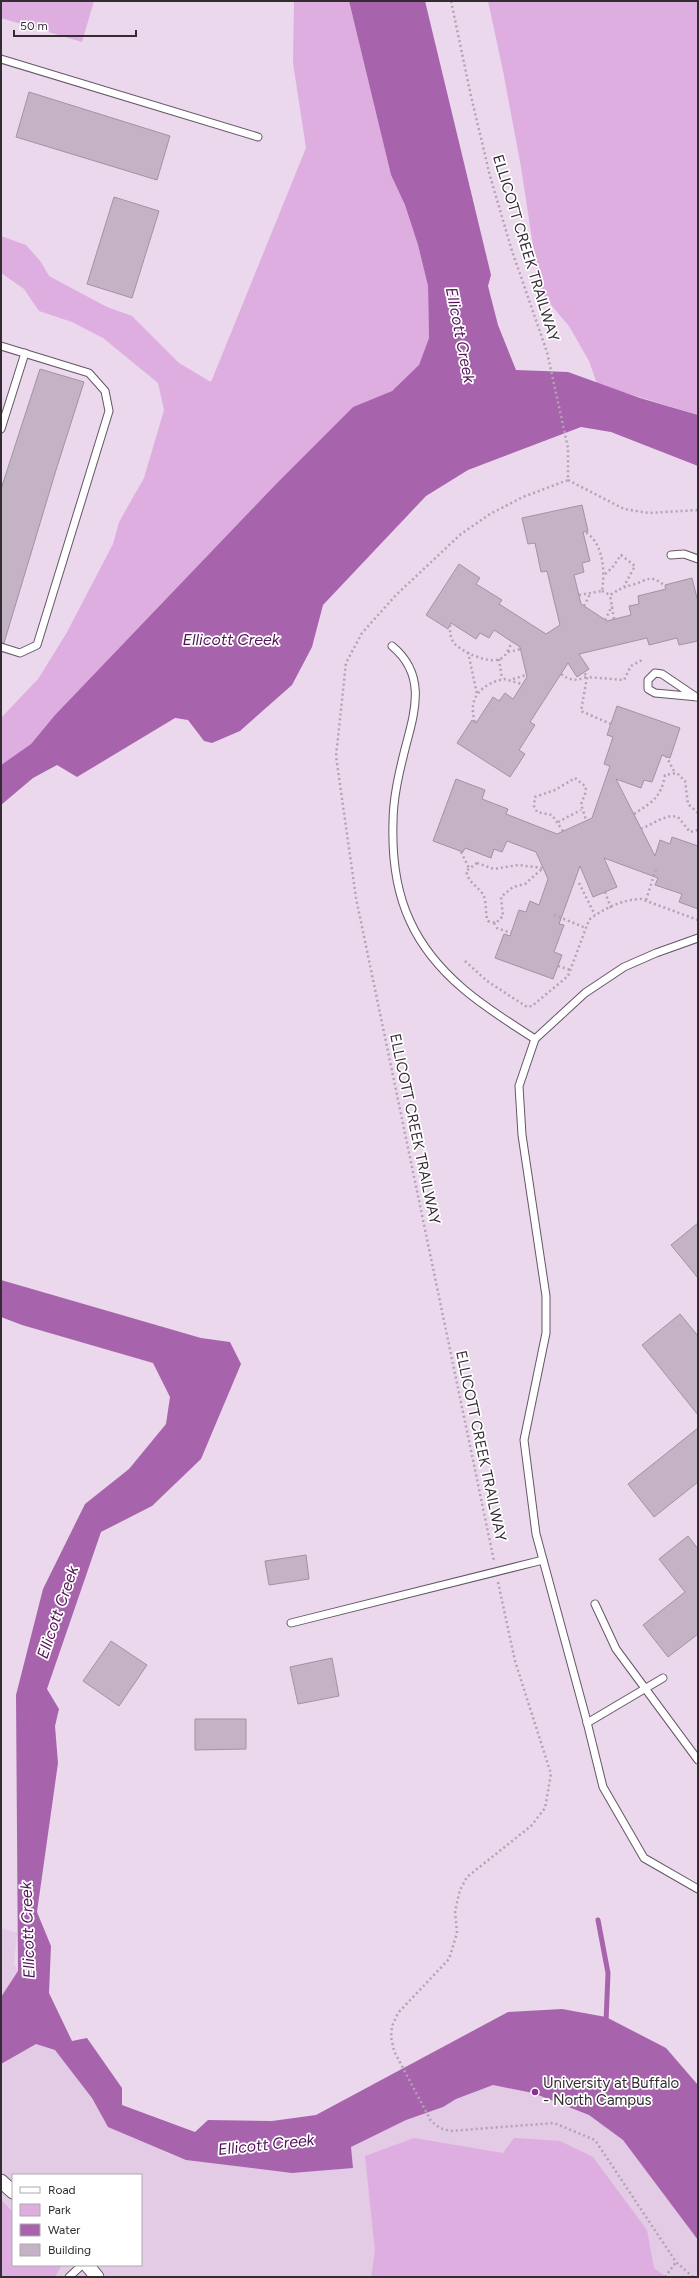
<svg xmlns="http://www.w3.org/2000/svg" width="699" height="2278" font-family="Figtree,sans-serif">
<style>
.built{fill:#e3cbe5;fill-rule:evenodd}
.green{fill:#deaee1}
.water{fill:#a764ad}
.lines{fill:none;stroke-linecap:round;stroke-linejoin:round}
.stream{stroke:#a764ad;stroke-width:5}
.building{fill:#c4b2c5;stroke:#a391a4}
.lane-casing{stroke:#665667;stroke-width:9}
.street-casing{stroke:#665667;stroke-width:15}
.path{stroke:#b2a3b3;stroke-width:2.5;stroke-dasharray:2 3;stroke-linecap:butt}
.lane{stroke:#fff;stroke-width:7}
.street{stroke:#fff;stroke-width:13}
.poi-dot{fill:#8d2d96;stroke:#fff;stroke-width:1.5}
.labels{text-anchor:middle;stroke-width:3.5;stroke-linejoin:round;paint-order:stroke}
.street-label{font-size:15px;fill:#332c33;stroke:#fff}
.poi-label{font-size:15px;fill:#332c33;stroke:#fff;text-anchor:start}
.water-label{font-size:16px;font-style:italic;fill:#521358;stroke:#fff}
</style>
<rect width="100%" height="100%" fill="#ebd8ec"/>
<!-- built -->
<path class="built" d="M 1,1928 L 17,1933 L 14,1964 L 123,2125 L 197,2151 L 339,2137 L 521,2048 L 698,2153 L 698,2277 L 1,2277 ZM 13,2175 L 141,2175 L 141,2265 L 13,2265 Z"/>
<!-- green -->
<g class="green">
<polygon points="1,1 94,1 82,42 1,18"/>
<polygon points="294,1 349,1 391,175 405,205 418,245 428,286 429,338 419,366 392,391 353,407 276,484 55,715 31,744 1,765 1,718 38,679 66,634 113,544 119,522 144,478 164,410 158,383 103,338 72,322 39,311 24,289 1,273 1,236 26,245 41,262 49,276 107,307 132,316 179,363 211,382 306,148 293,63"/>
<polygon points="488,1 698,1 698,415 597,384 589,361 569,326 540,292 521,167 503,71"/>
<polygon points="414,2138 503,2153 514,2138 560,2141 593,2157 647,2230 654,2268 666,2277 371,2277 375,2251 365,2156"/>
<polygon points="1,2200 13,2212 13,2265 62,2265 55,2277 1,2277"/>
</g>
<!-- water -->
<g class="water">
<polygon points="349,1 425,1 491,275 488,286 498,325 516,370 568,372 640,398 698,415 698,466 611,432 581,427 468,470 426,496 323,605 312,647 292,685 240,731 212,743 204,741 188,720 175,718 77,777 57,765 33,778 1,805 1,765 31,744 55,715 276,484 353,407 392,391 419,365 429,338 428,286 418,245 405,205 391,175"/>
<polygon points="1,1280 201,1338 230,1342 241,1364 201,1459 152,1506 101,1532 47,1689 59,1709 55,1726 58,1763 37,1912 51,1946 49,1993 72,2041 87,2038 122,2088 122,2105 195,2132 208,2120 272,2121 316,2115 508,2012 562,2009 606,2017 666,2048 698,2085 698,2240 623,2140 589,2115 533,2093 493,2085 456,2099 443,2107 406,2120 351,2147 353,2168 292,2173 186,2160 108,2127 92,2098 55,2050 36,2044 1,2064 1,1997 18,1971 16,1695 43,1589 85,1504 129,1469 166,1424 170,1397 153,1363 22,1325 1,1317"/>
</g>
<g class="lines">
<!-- stream -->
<polyline class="stream" points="598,1920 608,1973 606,2022"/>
</g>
<!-- building -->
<g class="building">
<polygon points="29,92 170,136 157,180 16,137"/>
<polygon points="114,197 159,211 132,298 87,284"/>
<polygon points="40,369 84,382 56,470 4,643 1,642 1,489"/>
<polygon points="582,505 588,531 583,532 590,561 582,563 584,572 574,575 581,604 607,621 631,615 629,606 639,604 638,596 666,589 665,585 692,578 698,602 698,641 679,645 677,638 649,645 647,638 579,654 589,669 577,677 568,663 530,722 535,725 519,750 525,754 510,777 457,743 472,720 476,723 493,697 499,701 505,693 513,699 527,677 520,647 494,630 489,638 480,633 476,639 451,623 448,629 426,615 459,564 480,578 476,584 502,600 499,604 546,634 560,625 547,571 541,572 535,543 528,544 522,518"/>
<polygon points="617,706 680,728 670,758 662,755 652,782 644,780 641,788 616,779 655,856 660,840 670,844 672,837 698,846 698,909 679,902 682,894 655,885 658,878 604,858 617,887 593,897 580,866 559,924 564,925 554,952 562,955 553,979 495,958 504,934 510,936 519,910 526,912 530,901 539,905 548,879 536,852 507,841 502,852 494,849 491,858 465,848 463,852 433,841 456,779 485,790 482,799 508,809 506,814 557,834 592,818 610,766 604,764 613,737 607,735"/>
<polygon points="698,1223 698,1278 671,1245"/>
<polygon points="680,1314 698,1336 698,1415 642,1345"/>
<polygon points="698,1428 698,1482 654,1517 628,1484"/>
<polygon points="688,1536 698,1549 698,1634 668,1657 643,1625 685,1592 659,1559"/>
<polygon points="306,1555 309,1579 269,1585 265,1561"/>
<polygon points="111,1641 147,1665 119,1706 83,1681"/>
<polygon points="332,1658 339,1696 298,1704 290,1667"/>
<polygon points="195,1719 246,1719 246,1749 195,1750"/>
</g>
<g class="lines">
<defs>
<g id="lane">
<polyline points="1,59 258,137"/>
<polyline points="1,346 89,373 105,391 109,411 37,645 20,653 1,647"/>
<polyline points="1,429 25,353"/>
<polyline points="671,555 684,554 698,559"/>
<path d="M 392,646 C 427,675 415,711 405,749 C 399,773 393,798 393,823 C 392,856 396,891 410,921 C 435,976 486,1008 535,1039"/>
<polyline points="696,697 662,674 655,673 648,680 648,689 655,693 698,697"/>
<polyline points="698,938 656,953 624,967 585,993 535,1039 519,1086 522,1135 546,1296 546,1333 524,1440 536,1534 586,1718 603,1787 644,1858 698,1889"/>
<polyline points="595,1604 616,1649 698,1760"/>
<polyline points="291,1623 543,1560"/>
<polyline points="587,1723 663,1678"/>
<polyline points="69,2277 82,2265"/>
</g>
<g id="street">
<polyline points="1,2181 13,2192"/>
<polyline points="87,2265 97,2277"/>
</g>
</defs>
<!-- lane casing -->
<use href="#lane" class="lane-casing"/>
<!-- street casing -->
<use href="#street" class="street-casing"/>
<!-- path -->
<g class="path">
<polyline points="451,1 471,96 490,176 512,251 547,352 568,448 568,480 523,497 490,514 461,534 396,595 362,633 346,663 336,756 356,898 494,1561"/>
<polyline points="568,480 624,509 649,513 698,510"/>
<polyline points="605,574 612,568 621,555 635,566 624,586"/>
<polyline points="602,591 610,595"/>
<path d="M 579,595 L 602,591 C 605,572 604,543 585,532"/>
<polyline points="584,606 590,594"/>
<path d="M 614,619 L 610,595 C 618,590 623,587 632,585 C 649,580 650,573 666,587"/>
<polyline points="605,620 612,606"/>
<path d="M 450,625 C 450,632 450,638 454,643 C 462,652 488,664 500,659 C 506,657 509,648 512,642"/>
<polyline points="468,652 477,694"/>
<polyline points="508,652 521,649"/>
<polyline points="499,659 502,679"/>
<path d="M 561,674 C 571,681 575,681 587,677 L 584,672"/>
<polyline points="513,679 526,675"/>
<path d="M 475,722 C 467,697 482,684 504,679 L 522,684"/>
<polyline points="611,724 581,711 587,677 624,680 631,666 642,660"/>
<polyline points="666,756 675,773"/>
<path d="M 634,814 C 652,802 661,798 665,775 L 677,773 L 685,781 L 688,804 L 698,813"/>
<polyline points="558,822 581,810"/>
<polyline points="641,829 661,819 671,816 678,817 690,832 698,830"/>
<polyline points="563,831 552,815 537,812 534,806 535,797 555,790 575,778 586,787 585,794 581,804 586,820"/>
<polyline points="461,852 469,868"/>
<path d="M 477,863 L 494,869 L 518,865 L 543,868 L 525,884 L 513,887 L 501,897 L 503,916 L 496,923 L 488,921 C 484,912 488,901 482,893 C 476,885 469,883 466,871 Z"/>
<polyline points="579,883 595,915"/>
<polyline points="605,892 611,908"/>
<polyline points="646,900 656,869"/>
<polyline points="554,915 586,928"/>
<polyline points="494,923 497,928 511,933"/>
<path d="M 465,961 L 487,981 L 527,1007 L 532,1006 L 568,976 L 589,920 C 602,909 624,899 641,899 L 698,920"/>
<polyline points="558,966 570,970"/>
<polyline points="498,1582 515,1661 551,1774 545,1808 531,1826 467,1877 460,1890 455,1911 457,1933 449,1959 398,2013 392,2026 391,2037 394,2051 431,2121 440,2128 450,2131 554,2123 595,2140 676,2262 693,2277"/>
<polyline points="665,2277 676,2262"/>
</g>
<!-- lane -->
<use href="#lane" class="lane"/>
<!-- street -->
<use href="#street" class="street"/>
</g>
<!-- markers -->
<circle class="poi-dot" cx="535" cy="2092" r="4"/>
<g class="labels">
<!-- street labels -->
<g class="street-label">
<text transform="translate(526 248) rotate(73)" y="5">ELLICOTT CREEK TRAILWAY</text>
<text transform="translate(415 1129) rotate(78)" y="5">ELLICOTT CREEK TRAILWAY</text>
<text transform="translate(481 1446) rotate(78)" y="5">ELLICOTT CREEK TRAILWAY</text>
</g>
<!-- poi labels -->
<g class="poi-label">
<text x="543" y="2088">University at Buffalo<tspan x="543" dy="17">- North Campus</tspan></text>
</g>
<!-- water labels -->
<g class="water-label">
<text transform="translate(461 335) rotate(79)" y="6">Ellicott Creek</text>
<text x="231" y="645">Ellicott Creek</text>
<text transform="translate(57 1612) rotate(-71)" y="6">Ellicott Creek</text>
<text transform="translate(27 1930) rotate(-92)" y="6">Ellicott Creek</text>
<text transform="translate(266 2144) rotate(-6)" y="6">Ellicott Creek</text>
</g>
</g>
<!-- border -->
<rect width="699" height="2278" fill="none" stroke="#332c33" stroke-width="4"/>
<!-- legend -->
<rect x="12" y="2174" width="130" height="92" fill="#ffffff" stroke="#adabad"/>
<rect x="20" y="2187" width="20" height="6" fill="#ffffff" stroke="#adabad"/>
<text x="48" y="2194" font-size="12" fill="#332c33">Road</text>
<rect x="20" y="2204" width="20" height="12" fill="#deaee1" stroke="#adabad"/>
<text x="48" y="2214" font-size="12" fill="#332c33">Park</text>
<rect x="20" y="2224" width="20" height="12" fill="#a764ad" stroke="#adabad"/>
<text x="48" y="2234" font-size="12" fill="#332c33">Water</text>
<rect x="20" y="2244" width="20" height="12" fill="#c4b2c5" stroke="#adabad"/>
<text x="48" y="2254" font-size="12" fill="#332c33">Building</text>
<!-- scale -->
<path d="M14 30v6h122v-6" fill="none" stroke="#332c33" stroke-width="2"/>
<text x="20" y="30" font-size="12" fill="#332c33" stroke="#ffffff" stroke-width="3" paint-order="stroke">50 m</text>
</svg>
